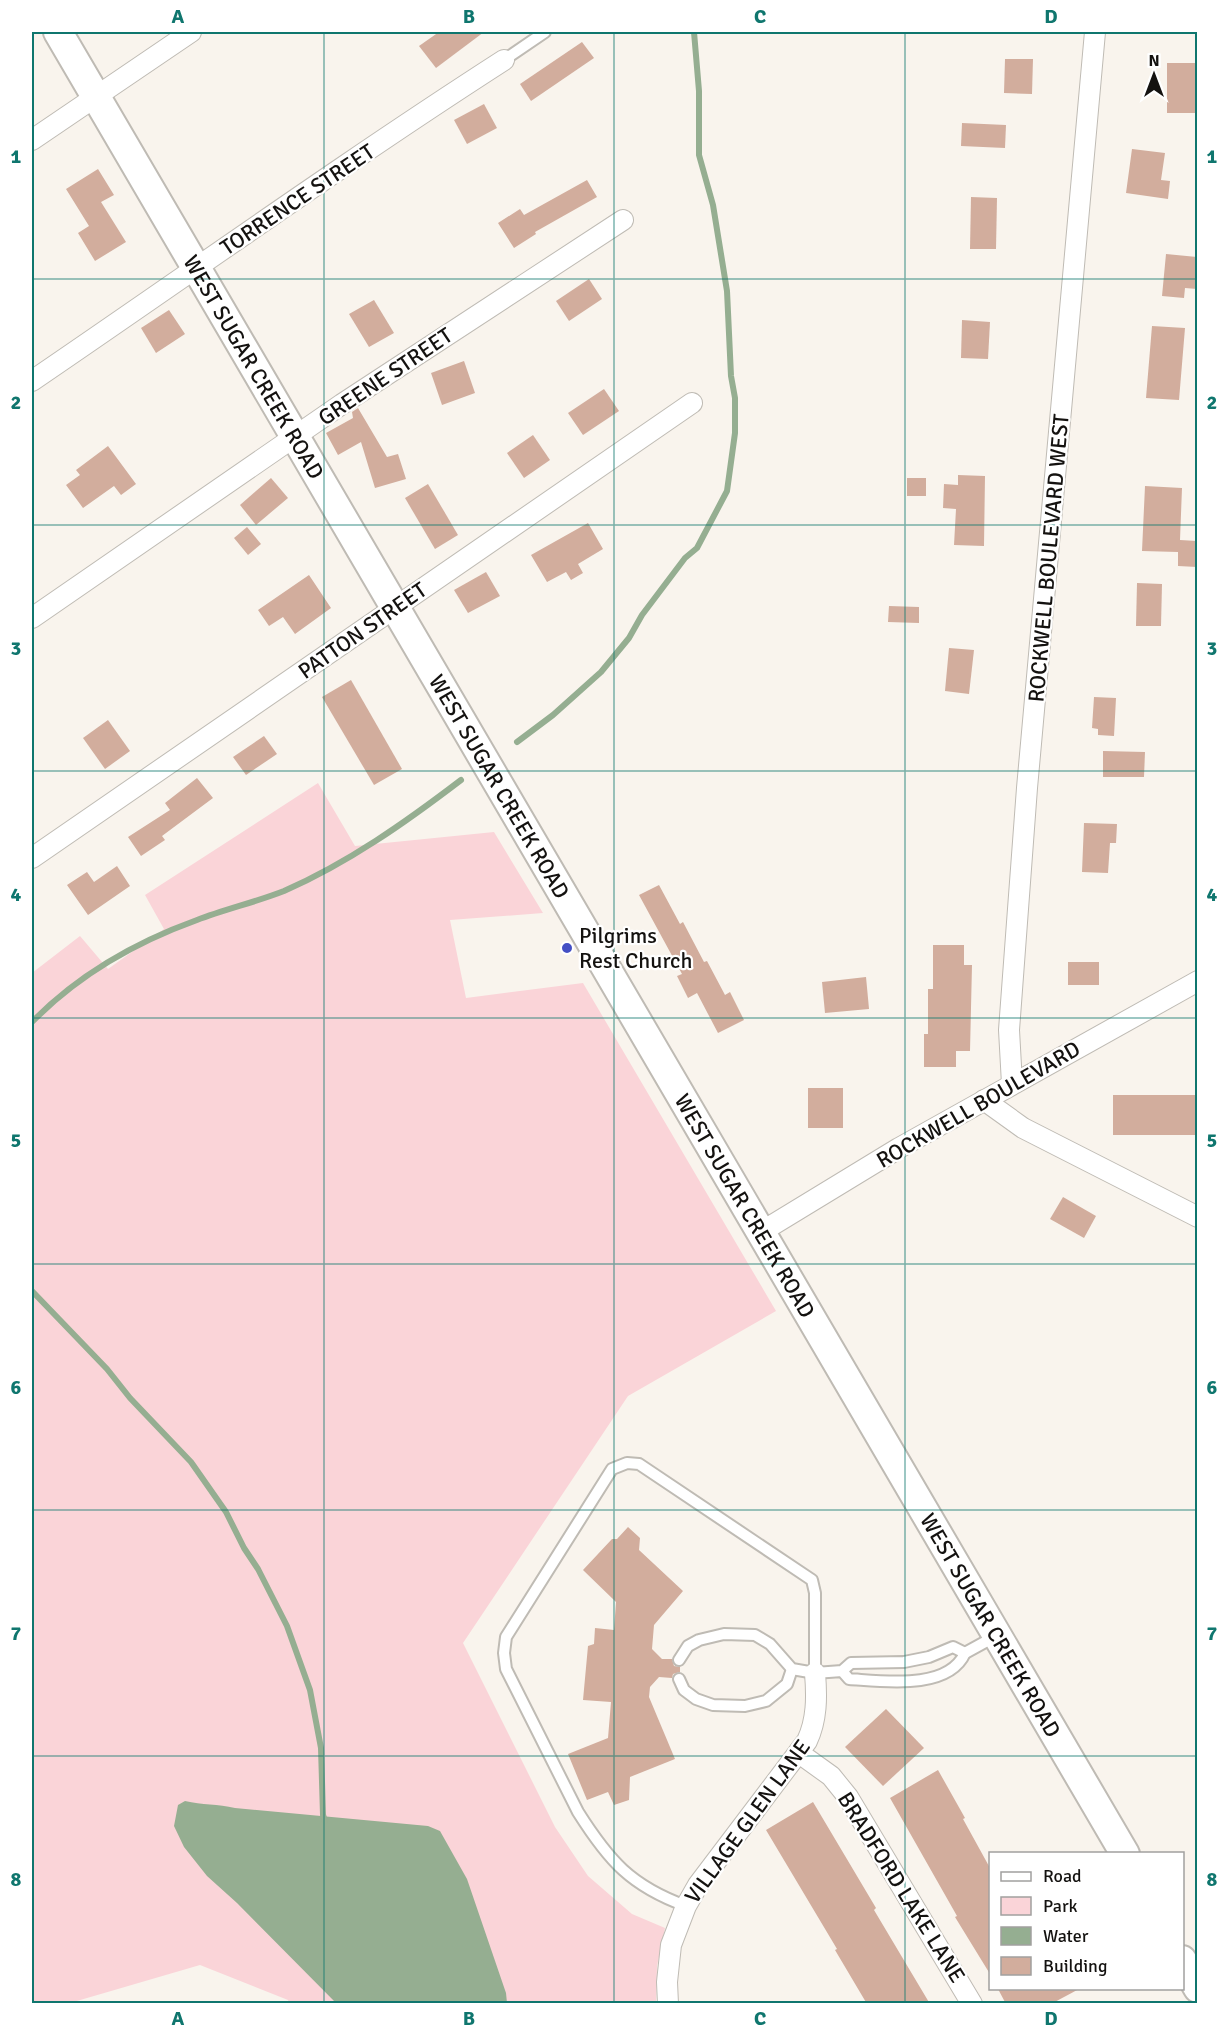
<svg xmlns="http://www.w3.org/2000/svg" width="1229" height="2035" font-family="Signika,sans-serif">
<style>
.green{fill:#fad4d8}
.water{fill:#95ae91}
.lines{fill:none;stroke-linecap:round;stroke-linejoin:round}
.stream{stroke:#95ae91;stroke-width:6}
.building{fill:#d2ad9d}
.lane-casing{stroke:#bfbbb4;stroke-width:14}
.street-casing{stroke:#bfbbb4;stroke-width:22}
.secondary-casing{stroke:#bfbbb4;stroke-width:32}
.lane{stroke:#fff;stroke-width:10}
.street{stroke:#fff;stroke-width:20}
.secondary{stroke:#fff;stroke-width:28}
.grid{fill:none;stroke:#0f766e;stroke-width:1.5;stroke-opacity:0.55}
.poi-dot{fill:#444fc4;stroke:#fff;stroke-width:2}
.labels{text-anchor:middle;stroke-width:4.5;stroke-linejoin:round;paint-order:stroke}
.street-label{font-size:22px;fill:#141210;stroke:#fff}
.poi-label{font-size:22px;fill:#141210;stroke:#fff;text-anchor:start}
.neatline{fill:none;stroke:#0f766e;stroke-width:2}
.grid-label{font-size:20px;text-anchor:middle;font-weight:bold;fill:#0f766e}
</style>
<rect width="100%" height="100%" fill="#f9f4ed"/>
<!-- green -->
<polygon class="green" points="318,783 355,846 494,832 543,913 450,920 466,998 583,983 776,1311 628,1396 463,1643 555,1827 588,1876 632,1914 665,1928 657,1966 656,2003 289,2003 288,2000 200,1965 70,2003 32,2004 32,973 80,936 108,969 164,929 145,895"/>
<!-- water -->
<path class="water" d="M 185,1801 C 202,1805 218,1804 235,1808 L 428,1826 L 440,1831 L 467,1879 L 506,1993 L 507,2003 L 336,2003 L 237,1903 L 207,1876 L 184,1847 L 174,1826 L 178,1805 Z"/>
<g class="lines">
<!-- stream -->
<g class="stream">
<polyline points="517,742 553,715 601,672 629,638 642,615 685,558 697,548 727,491 735,433 735,398 731,376 727,291 713,205 699,155 699,91 694,32"/>
<path d="M 32,1022 C 77,976 136,942 197,920 C 226,909 256,902 284,891 C 348,863 406,822 461,780"/>
<polyline points="32,1291 107,1369 130,1398 191,1462 226,1512 244,1548 258,1569 287,1626 310,1690 321,1748 323,1815 325,1821"/>
</g>
</g>
<!-- building -->
<g class="building">
<polygon points="439,32 484,32 436,68 419,46"/>
<polygon points="582,42 594,58 531,101 520,84"/>
<polygon points="1005,59 1033,59 1032,94 1004,93"/>
<rect x="1167" y="63" width="29" height="50"/>
<polygon points="484,104 497,128 467,144 454,120"/>
<polygon points="962,123 1006,125 1005,148 961,146"/>
<polygon points="1132,149 1165,153 1161,180 1170,181 1168,199 1126,193"/>
<polygon points="98,169 114,195 101,202 126,242 95,261 78,233 89,226 66,189"/>
<polygon points="587,180 597,197 535,232 536,234 514,248 498,223 520,209 524,215"/>
<polygon points="971,197 997,198 996,249 970,249"/>
<polygon points="1166,254 1197,257 1197,289 1185,288 1184,298 1162,296"/>
<polygon points="589,279 602,299 569,321 556,301"/>
<polygon points="374,300 394,333 369,347 349,314"/>
<polygon points="169,310 185,334 156,353 141,328"/>
<polygon points="962,320 990,322 988,359 961,358"/>
<polygon points="1152,326 1185,328 1179,400 1146,398"/>
<polygon points="464,361 475,393 442,405 431,373"/>
<polygon points="604,389 619,411 583,435 568,413"/>
<polygon points="358,408 387,457 398,454 406,479 375,488 361,442 338,455 326,433 353,418 352,412"/>
<polygon points="533,435 550,460 524,478 507,453"/>
<polygon points="108,446 136,484 121,495 114,486 83,508 66,485 80,475 76,470"/>
<polygon points="958,475 985,476 984,546 954,545 956,509 943,508 944,484 958,485"/>
<polygon points="271,478 288,498 256,525 240,505"/>
<rect x="907" y="478" width="19" height="18"/>
<polygon points="428,484 458,535 435,549 405,498"/>
<polygon points="1145,486 1182,488 1180,540 1197,541 1197,567 1178,566 1178,552 1142,551"/>
<polygon points="588,523 603,549 578,564 583,573 571,580 566,572 547,582 531,555"/>
<polygon points="247,527 261,544 248,555 234,538"/>
<polygon points="486,572 500,596 468,613 454,590"/>
<polygon points="309,575 331,608 295,634 283,617 269,626 258,610"/>
<polygon points="1137,583 1162,584 1161,626 1136,626"/>
<polygon points="889,606 919,607 919,623 888,622"/>
<polygon points="949,648 974,650 969,694 945,691"/>
<polygon points="351,680 402,769 374,785 322,697"/>
<polygon points="1094,697 1116,698 1114,736 1098,735 1098,729 1092,728"/>
<polygon points="108,720 130,751 105,769 83,738"/>
<polygon points="264,736 277,754 246,775 233,757"/>
<polygon points="1103,751 1145,752 1144,777 1103,777"/>
<polygon points="197,778 213,798 162,836 165,840 141,856 128,837 170,810 165,803"/>
<polygon points="1084,823 1117,824 1116,843 1110,843 1108,873 1082,872"/>
<polygon points="117,866 130,886 88,915 67,885 87,872 94,882"/>
<polygon points="659,885 680,924 683,922 704,962 707,961 725,995 730,992 744,1020 718,1033 697,993 688,998 677,976 682,974 639,895"/>
<polygon points="933,945 964,945 964,965 972,965 970,1051 956,1051 956,1067 924,1067 924,1034 928,1034 928,989 933,989"/>
<rect x="1068" y="962" width="31" height="23"/>
<polygon points="866,977 869,1009 825,1013 822,982"/>
<rect x="808" y="1088" width="35" height="40"/>
<rect x="1113" y="1095" width="84" height="40"/>
<polygon points="1063,1197 1096,1216 1084,1238 1050,1219"/>
<polygon points="628,1527 640,1538 639,1550 683,1591 654,1625 652,1649 662,1659 672,1659 674,1666 680,1667 680,1672 673,1674 672,1678 659,1677 650,1687 649,1697 675,1759 630,1777 629,1800 614,1805 608,1792 587,1800 568,1754 608,1738 611,1702 583,1700 588,1646 594,1644 595,1628 614,1630 616,1602 583,1570 612,1539 617,1539"/>
<polygon points="886,1709 924,1748 883,1786 845,1747"/>
<polygon points="938,1770 965,1818 963,1819 990,1868 990,1974 955,1917 957,1916 890,1798"/>
<polygon points="813,1802 876,1908 874,1910 930,2004 867,2004 835,1950 837,1949 766,1830"/>
<polygon points="998,1989 1079,1989 1051,2004 1006,2004"/>
</g>
<g class="lines">
<defs>
<g id="lane">
<polyline points="504,60 545,32"/>
<polyline points="965,1653 996,1636"/>
<path d="M 679,1660 L 688,1646 L 699,1640 L 724,1634 L 755,1635 L 770,1644 L 792,1669 L 815,1673 L 842,1671 L 851,1663 L 904,1662 L 929,1657 L 953,1647 L 965,1653 C 948,1691 882,1681 849,1679 L 842,1671"/>
<polyline points="679,1679 684,1690 696,1699 713,1705 745,1706 766,1701 787,1684 792,1669"/>
<path d="M 686,1906 C 631,1886 609,1861 578,1812 L 506,1669 L 504,1653 L 506,1637 L 612,1469 L 627,1463 L 639,1464 L 812,1580 L 815,1593 L 815,1673"/>
</g>
<g id="street">
<polyline points="32,140 191,32"/>
<path d="M 32,381 C 189,274 344,163 504,60"/>
<polyline points="32,618 342,404 623,220"/>
<polyline points="32,858 692,403"/>
<polyline points="1012,1084 1009,1030 1027,788 1095,32"/>
<polyline points="984,1100 1023,1128 1198,1217"/>
<polyline points="761,1232 899,1148 1198,981"/>
<polyline points="799,1753 831,1776 848,1797 972,2004"/>
<path d="M 668,2004 L 667,1982 L 671,1945 L 686,1906 L 698,1885 L 807,1741 C 817,1720 817,1697 815,1673"/>
</g>
<g id="secondary">
<path id="s1" d="M 58,32 L 1125,1854"/>
<polyline points="1182,1960 1198,1988"/>
</g>
</defs>
<!-- lane casing -->
<use href="#lane" class="lane-casing"/>
<!-- street casing -->
<use href="#street" class="street-casing"/>
<!-- secondary casing -->
<use href="#secondary" class="secondary-casing"/>
<!-- lane -->
<use href="#lane" class="lane"/>
<!-- street -->
<use href="#street" class="street"/>
<!-- secondary -->
<use href="#secondary" class="secondary"/>
</g>
<!-- grid -->
<path class="grid" d="M 324,32 L 324,2004M 614,32 L 614,2004M 905,32 L 905,2004M 32,279 L 1198,279M 32,525 L 1198,525M 32,771 L 1198,771M 32,1018 L 1198,1018M 32,1264 L 1198,1264M 32,1510 L 1198,1510M 32,1756 L 1198,1756"/>
<!-- markers -->
<circle class="poi-dot" cx="567" cy="948" r="6"/>
<g class="labels">
<!-- street labels -->
<g class="street-label">
<text transform="translate(297 199) rotate(-34)" y="8">TORRENCE STREET</text>
<text dy="8" stroke="none"><textPath href="#s1" startOffset="388">WEST SUGAR CREEK ROAD</textPath></text>
<text transform="translate(385 376) rotate(-34)" y="8">GREENE STREET</text>
<text transform="translate(1048 558) rotate(-85)" y="8">ROCKWELL BOULEVARD WEST</text>
<text transform="translate(362 630) rotate(-35)" y="8">PATTON STREET</text>
<text dy="8" stroke="none"><textPath href="#s1" startOffset="874">WEST SUGAR CREEK ROAD</textPath></text>
<text transform="translate(978 1104) rotate(-30)" y="8">ROCKWELL BOULEVARD</text>
<text dy="8" stroke="none"><textPath href="#s1" startOffset="1360">WEST SUGAR CREEK ROAD</textPath></text>
<text dy="8" stroke="none"><textPath href="#s1" startOffset="1846">WEST SUGAR CREEK ROAD</textPath></text>
<text transform="translate(747 1821) rotate(-54)" y="8">VILLAGE GLEN LANE</text>
<text transform="translate(902 1887) rotate(58)" y="8">BRADFORD LAKE LANE</text>
</g>
<!-- poi labels -->
<g class="poi-label">
<text x="579" y="943">Pilgrims<tspan x="579" dy="25">Rest Church</tspan></text>
</g>
</g>
<!-- border -->
<rect width="1229" height="2035" fill="none" stroke="#ffffff" stroke-width="66"/>
<!-- legend -->
<rect x="989" y="1852" width="195" height="138" fill="#ffffff" stroke="#a1a09f" stroke-width="1.5"/>
<rect x="1001" y="1872" width="30" height="9" fill="#ffffff" stroke="#a1a09f" stroke-width="1.5"/>
<text x="1043" y="1882" font-size="18" fill="#141210">Road</text>
<rect x="1001" y="1897" width="30" height="18" fill="#fad4d8" stroke="#a1a09f" stroke-width="1.5"/>
<text x="1043" y="1912" font-size="18" fill="#141210">Park</text>
<rect x="1001" y="1927" width="30" height="18" fill="#95ae91" stroke="#a1a09f" stroke-width="1.5"/>
<text x="1043" y="1942" font-size="18" fill="#141210">Water</text>
<rect x="1001" y="1957" width="30" height="18" fill="#d2ad9d" stroke="#a1a09f" stroke-width="1.5"/>
<text x="1043" y="1972" font-size="18" fill="#141210">Building</text>
<!-- north arrow -->
<g transform="translate(1154 75)" stroke="#ffffff" stroke-width="4.5" paint-order="stroke">
<path d="M0-4.5L10 22L0 15L-10 22Z" fill="#141210"/>
<text y="-9" font-size="16" font-weight="bold" text-anchor="middle" fill="#141210">N</text>
</g>
<rect x="33" y="33" width="1163" height="1969" class="neatline"/>
<g class="grid-label">
<text x="178" y="23">A</text>
<text x="469" y="23">B</text>
<text x="760" y="23">C</text>
<text x="1051" y="23">D</text>
<text x="16" y="163">1</text>
<text x="1212" y="163">1</text>
<text x="16" y="409">2</text>
<text x="1212" y="409">2</text>
<text x="16" y="655">3</text>
<text x="1212" y="655">3</text>
<text x="16" y="901">4</text>
<text x="1212" y="901">4</text>
<text x="16" y="1147">5</text>
<text x="1212" y="1147">5</text>
<text x="16" y="1394">6</text>
<text x="1212" y="1394">6</text>
<text x="16" y="1640">7</text>
<text x="1212" y="1640">7</text>
<text x="16" y="1886">8</text>
<text x="1212" y="1886">8</text>
<text x="178" y="2025">A</text>
<text x="469" y="2025">B</text>
<text x="760" y="2025">C</text>
<text x="1051" y="2025">D</text>
</g>
</svg>
